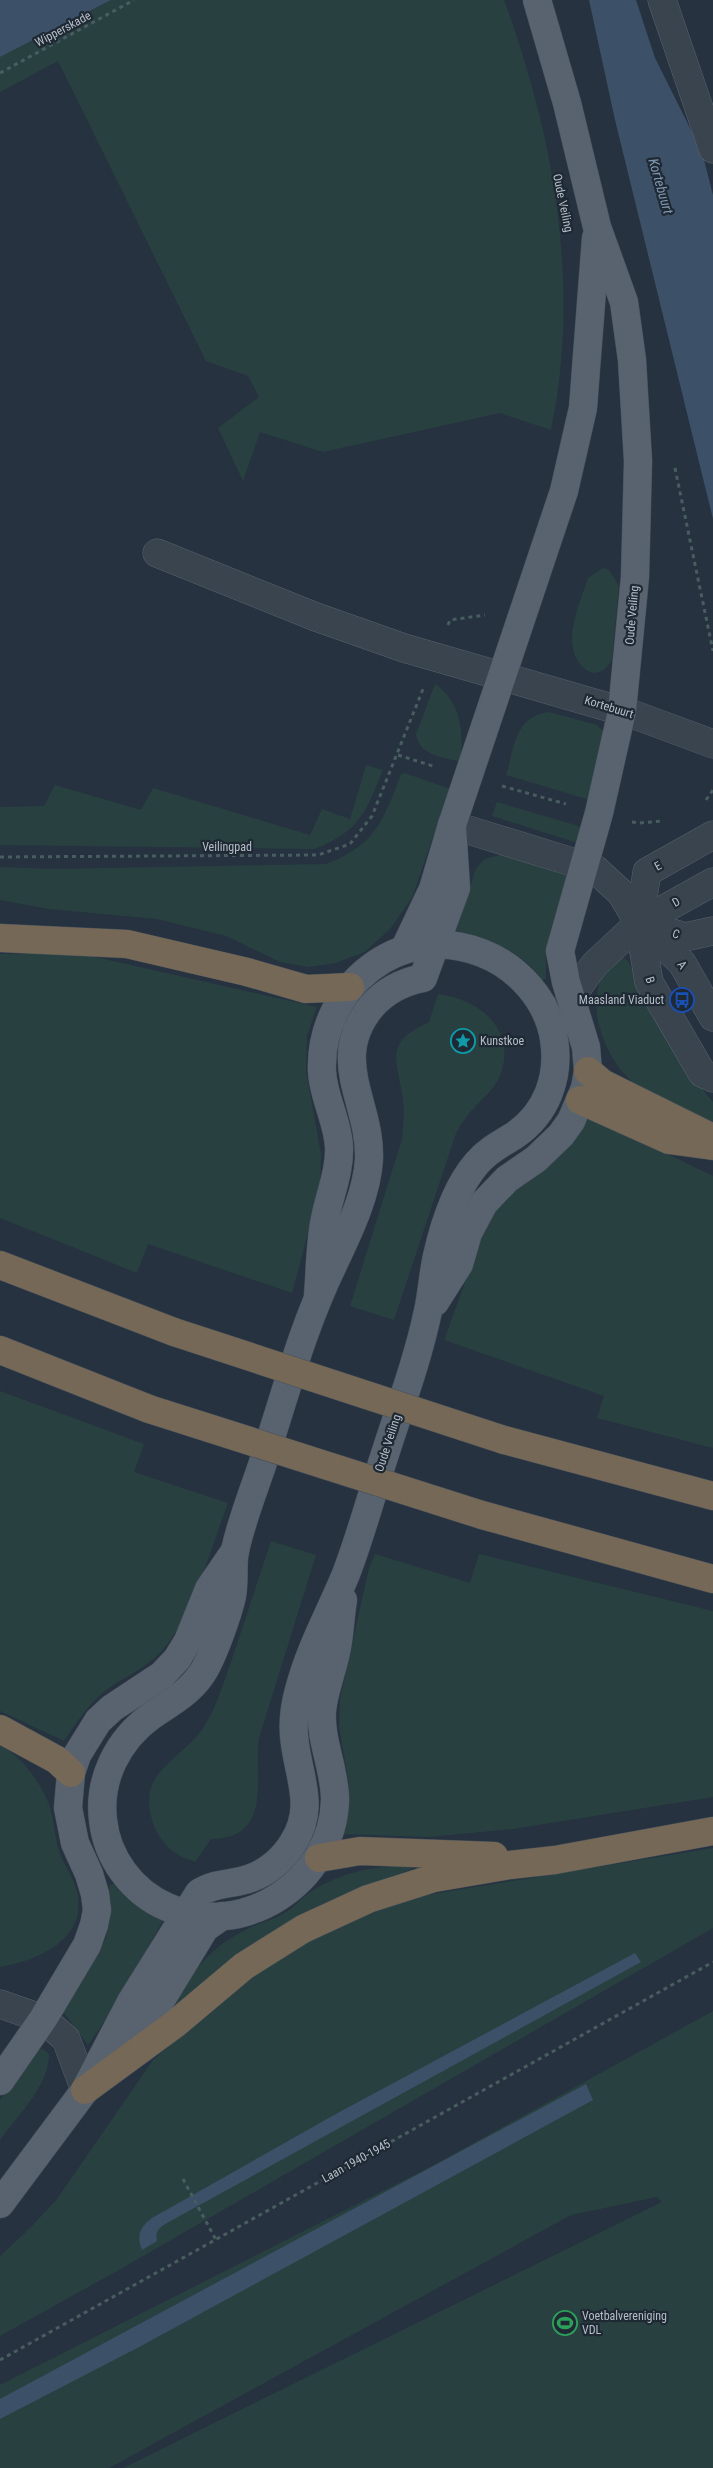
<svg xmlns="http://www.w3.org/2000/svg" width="713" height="2468" font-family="'Roboto Condensed',sans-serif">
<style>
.green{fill:#294041}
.water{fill:#3c5067}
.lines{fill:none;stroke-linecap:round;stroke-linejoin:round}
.minor-casing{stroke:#58626c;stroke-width:29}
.major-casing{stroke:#434d58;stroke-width:29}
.highway-casing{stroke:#454f59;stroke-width:29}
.path{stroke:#485d5f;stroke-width:3;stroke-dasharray:4 4;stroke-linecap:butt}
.minor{stroke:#3a444f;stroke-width:28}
.major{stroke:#58636f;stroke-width:28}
.highway{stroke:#756857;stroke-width:28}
.highway-bridge-casing{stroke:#454f59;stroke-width:29;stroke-linecap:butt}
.highway-bridge{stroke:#756857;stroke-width:28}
.labels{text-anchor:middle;stroke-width:4.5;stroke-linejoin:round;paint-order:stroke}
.street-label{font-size:12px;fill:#b6bfc9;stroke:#1f2934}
.poi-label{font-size:12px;fill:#b6bfc9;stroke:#1f2934;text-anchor:start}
.water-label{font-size:14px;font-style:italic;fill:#7f96b0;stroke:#1f2934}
</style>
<rect width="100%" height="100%" fill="#26323f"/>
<!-- green -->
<g class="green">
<path d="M 111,0 L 504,0 C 554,136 581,286 551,430 L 500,413 L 323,452 L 260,432 L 243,481 L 218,428 L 259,397 L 248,376 L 206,361 L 58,61 L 0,92 L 0,57 Z"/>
<path d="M 603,568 L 609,570 L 619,586 L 612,660 C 608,666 603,673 594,673 C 588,672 585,670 581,665 C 561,642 580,603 588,578 Z"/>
<path d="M 435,684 C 462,702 463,733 461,762 C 443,757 419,756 416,734 Z"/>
<path d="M 549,712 L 597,725 L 604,732 L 590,800 L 506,775 C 515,746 514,717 549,712 Z"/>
<path d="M 366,765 L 383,770 C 365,813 361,830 315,849 L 0,845 L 0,807 L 44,806 L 55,785 L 141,810 L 153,788 L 310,835 L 322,809 L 350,819 Z"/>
<path d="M 405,773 L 453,790 L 433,837 L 412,898 L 390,929 L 365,952 L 336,963 L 308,967 L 280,962 L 226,936 L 157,919 L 49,909 L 0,900 L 0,867 L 53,869 L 326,864 C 375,846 384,819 401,774 Z"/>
<polygon points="497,802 582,827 578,843 492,816"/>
<path d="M 507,853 L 570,873 L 549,937 L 546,956 L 546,979 L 542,980 C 521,950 490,940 456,931 L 476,868 L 485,859 Z"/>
<polygon points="0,954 82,954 317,1007 307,1036 306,1071 321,1154 320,1189 292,1293 148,1244 137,1273 0,1218"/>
<path d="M 622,957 L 628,961 L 691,1076 L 713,1102 L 713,1125 C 688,1112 661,1101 638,1086 C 608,1066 584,1008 603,976 C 608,968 615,963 622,957 Z"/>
<path d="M 438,994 C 481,999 519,1032 499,1078 C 493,1090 482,1099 474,1108 C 467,1115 461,1124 456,1133 L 394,1320 L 350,1306 L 402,1139 C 404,1122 405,1105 401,1088 C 393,1051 391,1040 429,1022 Z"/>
<polygon points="587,1115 713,1176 713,1448 597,1418 604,1396 444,1340 488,1220 508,1195"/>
<path d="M 0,1391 L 144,1444 L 134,1472 L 228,1503 C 210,1550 197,1605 166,1646 C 150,1667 125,1676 105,1691 C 88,1704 76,1724 64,1741 L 0,1711 Z"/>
<path d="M 271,1541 L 316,1555 L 259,1738 C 253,1779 274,1838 211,1839 L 195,1862 C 189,1859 182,1858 177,1854 C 157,1842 146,1814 150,1791 C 155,1767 190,1749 203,1728 C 218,1705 226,1675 235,1650 C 247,1614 259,1577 271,1541 Z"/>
<polygon points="375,1554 470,1583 479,1554 713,1611 713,1797 513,1829 428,1837 344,1834 348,1814 349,1784 339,1727 340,1699 369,1568"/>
<path d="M 0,1745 C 21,1756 39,1780 48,1802 C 54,1817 54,1832 58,1847 C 62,1864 76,1879 78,1896 C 85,1942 35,1961 0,1967 Z"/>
<polygon points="713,1848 713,1928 117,2271 0,2336 0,2256 30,2228 57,2199 153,2060 238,1986 274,1960 345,1922 421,1896"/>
<path d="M 414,1864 L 412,1869 C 393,1876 373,1883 354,1890 C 289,1916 230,1958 179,2004 L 173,2004 C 196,1968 208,1949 247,1929 C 259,1923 274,1920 286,1912 C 294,1907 301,1899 309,1893 C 344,1870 375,1867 414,1864 Z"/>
<polygon points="114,1884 128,1899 163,1920 117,2004 88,2045 62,2010 106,1938 111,1911 109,1885"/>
<polygon points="713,2011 713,2468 123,2468 662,2202 657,2197 571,2215 109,2468 0,2468 0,2385 430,2167"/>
<path d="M 43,2049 L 49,2054 C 49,2086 18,2115 0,2140 L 0,2100 L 36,2050 Z"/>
</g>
<!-- water -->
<g class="water">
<polygon points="0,0 111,0 0,57"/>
<polygon points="589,0 636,0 655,58 702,152 713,195 713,519 615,120"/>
<path d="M 635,1953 L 641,1962 L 167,2223 C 159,2228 155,2231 157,2241 L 142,2250 C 136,2235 140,2227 152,2218 L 334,2115 Z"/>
<polygon points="586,2084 593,2100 141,2346 0,2419 0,2399"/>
</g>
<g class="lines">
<defs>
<g id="minor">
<polyline points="662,0 713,149"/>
<polyline points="157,553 316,617 404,648 632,714 713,744"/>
<polyline points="452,825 595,869 621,893 639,923 682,963 713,1017"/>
<polyline points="713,835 647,872 639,923 649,982 702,1073 713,1078"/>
<polyline points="645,925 685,937 713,931"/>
<polyline points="570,998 595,964 639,923 713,882"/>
<polyline points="0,2004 43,2019 66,2039 85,2090"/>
</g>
<g id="major">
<polyline points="405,948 433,889 452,825 564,491 583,408 596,238"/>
<polyline points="435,1302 459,1264 468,1233 484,1203 507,1179 536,1159 561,1135 571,1121 585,1088 588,1071 586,1047 566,982 560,951 599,813 622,711 635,577 638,461 632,360 624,302 597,227 567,103 537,0"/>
<path d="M 343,1600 C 340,1617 340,1635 336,1652 C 332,1672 324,1690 322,1711 C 320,1741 335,1769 335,1800 C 333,1882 242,1941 167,1907 C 132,1892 107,1858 103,1820 C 98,1779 118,1740 151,1716 C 173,1701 193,1691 206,1667 C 215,1650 228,1614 232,1596 C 235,1581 232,1565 235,1551 C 242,1517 257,1483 267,1450 C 287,1388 304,1324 333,1265 C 348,1233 367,1195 369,1159 C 371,1103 328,1060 371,1007 C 385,991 402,982 423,978 L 456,888 L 452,825"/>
<polyline points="0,2081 43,2019 87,1945 94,1925 97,1910 95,1894 89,1874 75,1843 68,1808 71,1773 77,1755 98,1721 112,1708 162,1675 177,1659 188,1641 209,1589 235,1551"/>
<path d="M 85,2090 L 131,2002 L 199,1893 C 215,1882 234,1885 251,1878 C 268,1872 284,1858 293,1843 C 315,1808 300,1781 295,1744 C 292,1726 294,1708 299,1690 C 310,1648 330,1613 346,1574 C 361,1535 372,1493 385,1454 C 400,1407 418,1359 428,1311 C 432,1293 433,1274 437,1256 C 444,1225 456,1187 477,1163 C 488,1150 501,1144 515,1135 C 547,1113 560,1077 554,1039 C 548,1000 518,967 482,953 C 400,920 319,987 322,1071 C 323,1097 338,1121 339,1147 C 340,1174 328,1198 324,1224 C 320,1247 320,1271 318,1295"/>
<polyline points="0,2204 85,2090 153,2013 205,1928 222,1916"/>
</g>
<g id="highway">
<polyline points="0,938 127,944 247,972 306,989 350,987"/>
<polyline points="588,1071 602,1083 713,1138"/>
<polyline points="580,1100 669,1140 713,1146"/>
<polyline points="0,1265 174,1332"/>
<polyline points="0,1350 149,1409"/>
<polyline points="504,1440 713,1496"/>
<polyline points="482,1515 713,1579"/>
<polyline points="0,1729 57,1760 71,1773"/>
<polyline points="319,1858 360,1851 494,1856"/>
<polyline points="85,2090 175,2024 244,1966 303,1929 368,1899 434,1878 510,1865 555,1860 713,1831"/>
</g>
</defs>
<!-- minor casing -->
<use href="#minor" class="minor-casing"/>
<!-- major casing -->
<use href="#major" class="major-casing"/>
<!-- highway casing -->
<use href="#highway" class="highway-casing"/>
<!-- path -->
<g class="path">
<polyline points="0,73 134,0"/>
<polyline points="675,468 713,651"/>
<polyline points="448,625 450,620 485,615"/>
<polyline points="398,755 436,767"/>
<polyline points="502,786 566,804"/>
<polyline points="706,800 713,790"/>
<polyline points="632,822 639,823 663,821"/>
<polyline points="0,857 318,855 350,844 372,816 423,689"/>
<polyline points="183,2179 216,2240"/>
<polyline points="0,2360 713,1962"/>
</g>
<!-- minor -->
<use href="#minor" class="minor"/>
<!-- major -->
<use href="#major" class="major"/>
<!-- highway -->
<use href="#highway" class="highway"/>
<defs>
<g id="highway-bridge">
<polyline points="174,1332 504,1440"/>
<polyline points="149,1409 482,1515"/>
</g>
</defs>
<!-- highway-bridge casing -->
<use href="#highway-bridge" class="highway-bridge-casing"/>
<!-- highway-bridge -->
<use href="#highway-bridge" class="highway-bridge"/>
</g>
<!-- icons -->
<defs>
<symbol id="bus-ring" viewBox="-11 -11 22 22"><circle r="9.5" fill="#1f2934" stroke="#1a4fb4" stroke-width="1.5"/><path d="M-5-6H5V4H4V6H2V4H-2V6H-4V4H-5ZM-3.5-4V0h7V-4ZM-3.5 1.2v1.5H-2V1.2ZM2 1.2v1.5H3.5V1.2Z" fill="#1a4fb4"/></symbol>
<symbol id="sight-ring" viewBox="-11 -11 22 22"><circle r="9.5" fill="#1f2934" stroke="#0f9aa8" stroke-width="1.5"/><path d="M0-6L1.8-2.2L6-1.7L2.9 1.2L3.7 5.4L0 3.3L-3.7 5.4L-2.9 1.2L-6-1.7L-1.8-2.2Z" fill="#0f9aa8"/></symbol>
<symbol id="stadium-ring" viewBox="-11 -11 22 22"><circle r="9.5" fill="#1f2934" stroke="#2e9e5b" stroke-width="1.5"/><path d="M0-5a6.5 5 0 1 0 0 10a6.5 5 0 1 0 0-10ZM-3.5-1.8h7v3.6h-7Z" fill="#2e9e5b"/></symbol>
</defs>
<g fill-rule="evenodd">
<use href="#bus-ring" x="668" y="986" width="28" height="28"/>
<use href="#sight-ring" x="449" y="1027" width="28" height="28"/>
<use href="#stadium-ring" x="551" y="2309" width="28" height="28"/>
</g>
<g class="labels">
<!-- street labels -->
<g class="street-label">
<text transform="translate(63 29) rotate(-28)" y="4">Wipperskade</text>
<text transform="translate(563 203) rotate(78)" y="4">Oude Veiling</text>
<text transform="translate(632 615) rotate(-85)" y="4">Oude Veiling</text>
<text transform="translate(609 707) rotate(17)" y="4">Kortebuurt</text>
<text x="227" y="851">Veilingpad</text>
<text transform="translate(658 866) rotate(-29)" y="4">E</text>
<text transform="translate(676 902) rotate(-29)" y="4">D</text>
<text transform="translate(676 934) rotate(18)" y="4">C</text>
<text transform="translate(682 965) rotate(54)" y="4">A</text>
<text transform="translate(650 980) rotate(73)" y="4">B</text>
<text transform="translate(388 1443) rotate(-72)" y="4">Oude Veiling</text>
<text transform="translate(356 2161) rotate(-29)" y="4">Laan 1940-1945</text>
</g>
<!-- poi labels -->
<g class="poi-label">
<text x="664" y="1004" text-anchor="end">Maasland Viaduct</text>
<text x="480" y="1045">Kunstkoe</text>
<text x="582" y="2320">Voetbalvereniging<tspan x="582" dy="14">VDL</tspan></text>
</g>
<!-- water labels -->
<g class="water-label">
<text transform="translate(661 186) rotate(74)" y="5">Kortebuurt</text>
</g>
</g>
</svg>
